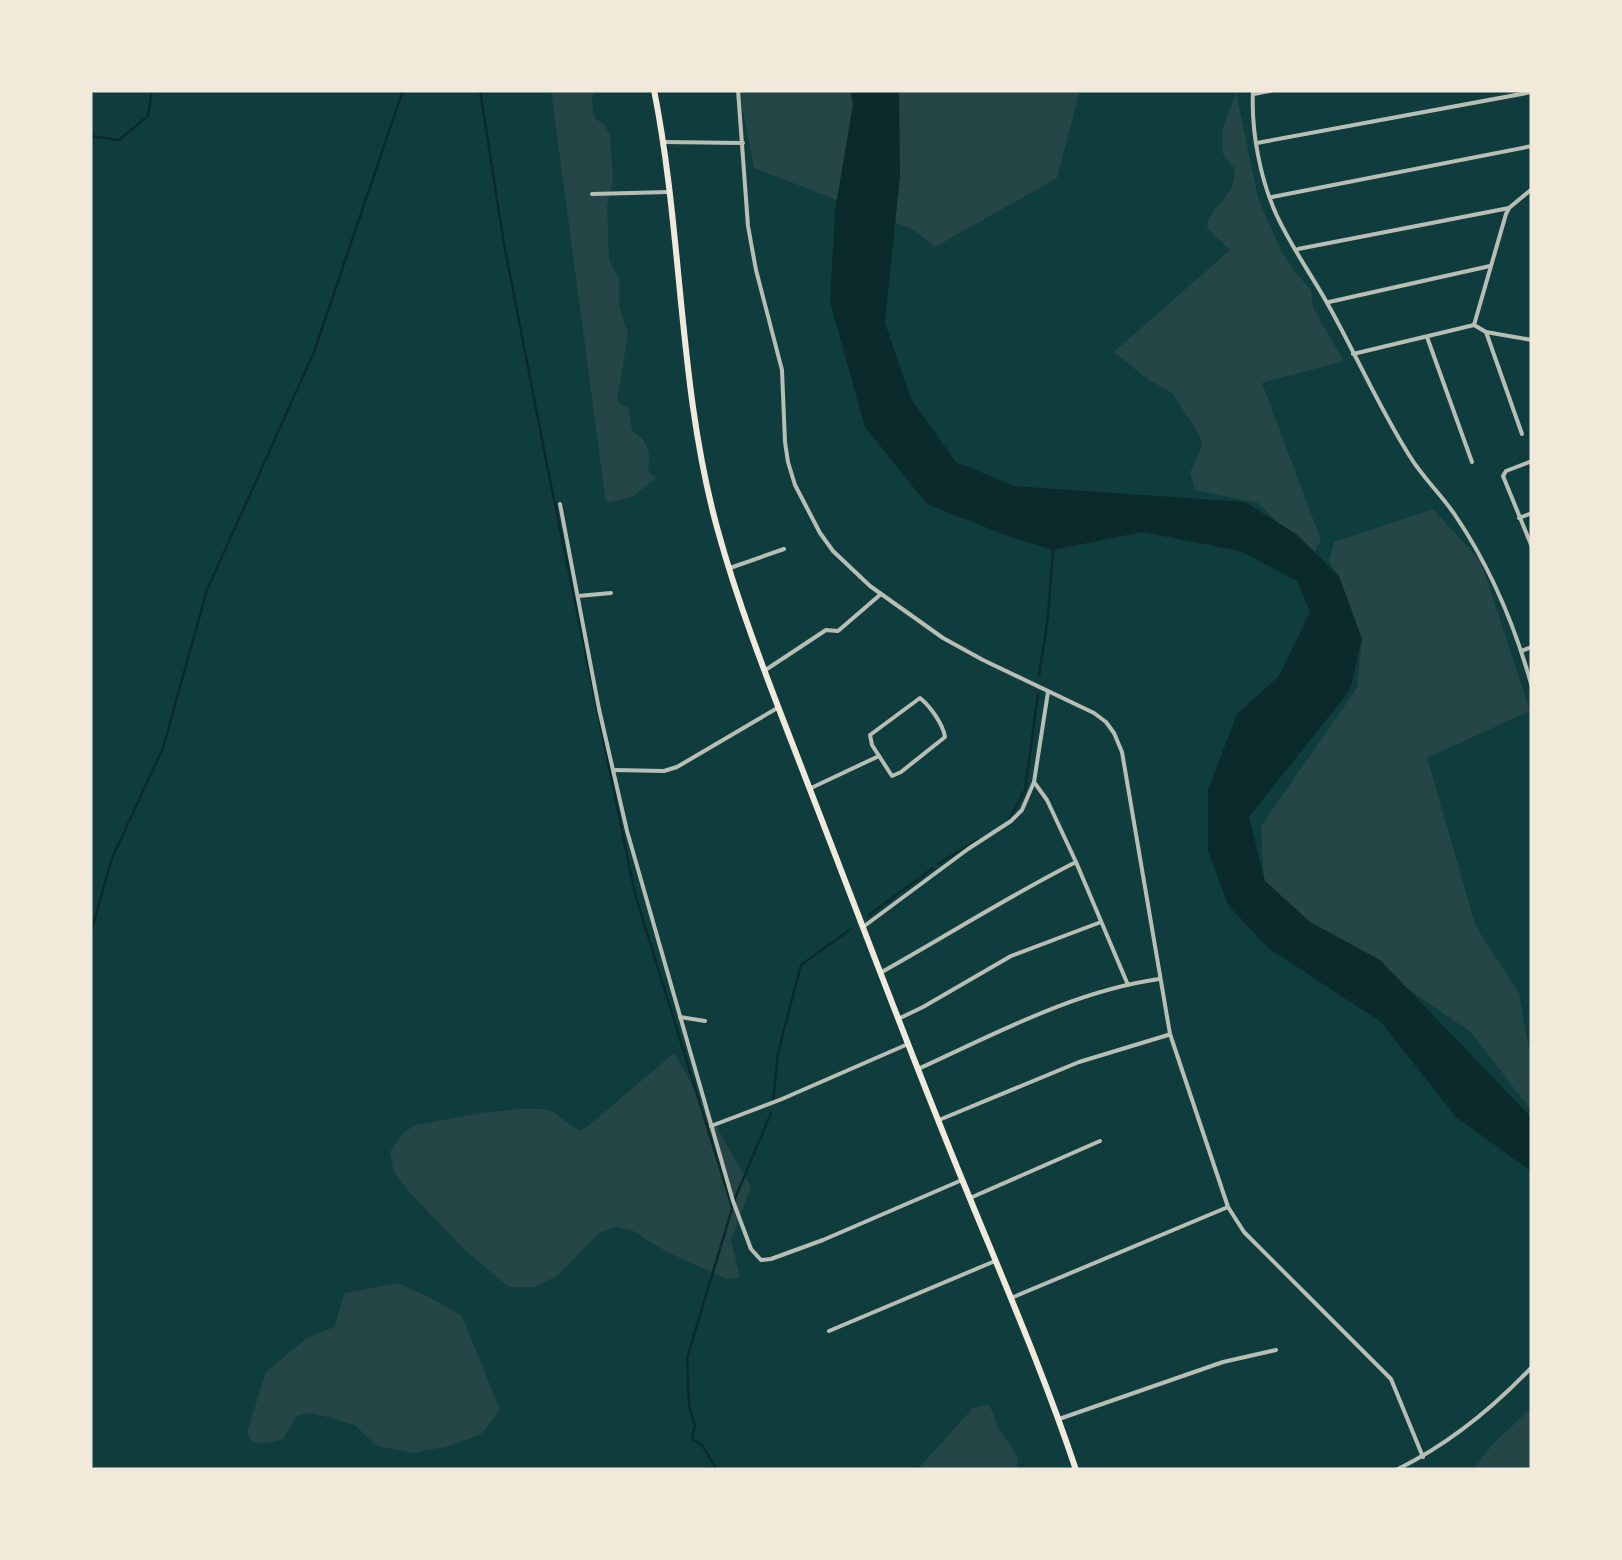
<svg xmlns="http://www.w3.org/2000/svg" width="1622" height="1560" font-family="Commissioner,sans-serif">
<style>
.green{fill:#244646}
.water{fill:#0a2a2b}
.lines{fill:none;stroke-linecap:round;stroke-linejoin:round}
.stream{stroke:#0a2a2b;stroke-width:2.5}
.minor{stroke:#b8beb3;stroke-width:4}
.primary{stroke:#f1e9da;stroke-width:6}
</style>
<rect width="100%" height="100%" fill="#0f3d3e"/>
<!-- green -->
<g class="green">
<path d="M 551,90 L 594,90 L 592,99 L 594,118 L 604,124 L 610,135 L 613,180 L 607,206 L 609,261 L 619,277 L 619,306 L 628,333 L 617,402 L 628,407 L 632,431 C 649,441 651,453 648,471 L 656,478 L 632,497 L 606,503 Z"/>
<polygon points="739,90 1080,90 1057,178 935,247 912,229 754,168"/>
<path d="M 1236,92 L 1258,198 L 1280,249 L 1295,272 L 1311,290 L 1313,308 L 1344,361 L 1262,383 L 1321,540 L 1312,557 L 1258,503 L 1195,490 L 1190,473 L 1202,446 L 1199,434 L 1172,393 L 1146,378 L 1114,352 L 1230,250 L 1207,228 C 1211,204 1225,205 1232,186 C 1233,184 1235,171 1235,169 L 1223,154 L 1223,128 Z"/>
<polygon points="1433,509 1481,562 1530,711 1427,758 1476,927 1519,993 1528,1045 1532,1049 1532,1112 1472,1033 1310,922 1264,881 1261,826 1357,688 1362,639 1341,583 1329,561 1334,542"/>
<path d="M 674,1053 L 751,1187 L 731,1240 L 740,1278 L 727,1279 L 667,1252 L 633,1231 L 617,1227 L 600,1232 L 557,1276 L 534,1287 L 509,1287 L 466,1251 L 411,1194 L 394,1172 L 390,1152 L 403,1133 L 415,1125 C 447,1120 519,1104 547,1110 C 559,1113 568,1126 580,1131 L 593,1122 Z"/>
<polygon points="398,1283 429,1297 462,1316 500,1410 481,1434 449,1446 413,1453 377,1446 356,1426 332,1418 309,1413 296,1416 283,1439 266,1443 252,1442 247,1432 266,1372 307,1338 334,1327 345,1293"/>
<polygon points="989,1404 1000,1431 1017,1455 1017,1470 917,1470 973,1408"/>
<polygon points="1532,1407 1532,1470 1473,1470 1492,1445"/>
</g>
<!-- water -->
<polygon class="water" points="850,90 899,90 900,176 885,323 911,399 956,462 1014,486 1245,502 1296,534 1339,576 1362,639 1350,690 1249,817 1265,881 1310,922 1380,960 1532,1118 1532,1172 1455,1116 1381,1022 1268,948 1228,905 1208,851 1208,790 1237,714 1279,676 1310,612 1297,581 1240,551 1142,532 1053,550 1008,536 927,504 865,427 830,302 835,211 853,104"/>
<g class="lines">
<!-- stream -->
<g class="stream">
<polyline points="480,90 504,244 548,470 635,894 732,1207"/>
<polyline points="90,136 119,140 148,116 152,90"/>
<polyline points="1039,676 1048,616 1053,550"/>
<polyline points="1008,822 1025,790 1038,694"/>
<polyline points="938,864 978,840"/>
<polyline points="869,915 933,868"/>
<polyline points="90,936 112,858 163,748 207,590 314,352 403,90"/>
<polyline points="773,1101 778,1053 801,965 851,929"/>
<polyline points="734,1201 771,1113"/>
<polyline points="717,1470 702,1445 692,1439 695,1426 689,1405 687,1358 732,1209"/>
</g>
<!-- minor -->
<g class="minor">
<polyline points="738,90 748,226 756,270 782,370 785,442 788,462 795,485 820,533 833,551 870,586 943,638 983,660 1094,713 1106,722 1114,733 1122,752 1170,1034 1228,1207 1244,1232 1391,1379 1423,1457"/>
<path d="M 1253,90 C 1251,131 1260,179 1277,216 C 1291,246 1310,273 1326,301 C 1355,352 1378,406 1409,455 C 1422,477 1441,494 1455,515 C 1491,568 1515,626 1532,687"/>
<polyline points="1254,94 1274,90"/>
<polyline points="664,142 743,143"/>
<polyline points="1257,143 1532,92"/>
<polyline points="592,194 669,192"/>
<polyline points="1272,197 1532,146"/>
<polyline points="1298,249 1509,208"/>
<polyline points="1329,302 1490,266"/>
<polyline points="1474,325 1506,214 1509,208 1532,189"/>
<polyline points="1486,332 1522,434"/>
<polyline points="1427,337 1472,462"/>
<polyline points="1353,354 1474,325 1486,332 1532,340"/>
<polyline points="1532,461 1506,471 1503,476 1532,547"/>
<polyline points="560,504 599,709 627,831 733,1201 751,1249 761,1260 771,1259 823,1240 962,1180"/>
<polyline points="1519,518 1532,513"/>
<polyline points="730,568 784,549"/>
<polyline points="578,596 611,593"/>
<polyline points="1521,651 1532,647"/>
<polyline points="767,669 826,630 838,631 881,594"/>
<path d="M 920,698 C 930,706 943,724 945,737 L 901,772 L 892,776 L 872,745 L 870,735 Z"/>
<polyline points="613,770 664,771 677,767 779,707"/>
<polyline points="1034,782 1047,800 1076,862 1128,985"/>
<polyline points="811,788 879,756"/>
<polyline points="863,927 968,849 1011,821 1022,810 1034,782 1048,692"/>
<path d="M 880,973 C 946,936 1009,896 1076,862"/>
<polyline points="680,1017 705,1021"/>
<polyline points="898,1019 923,1007 1011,956 1101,922"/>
<path d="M 918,1069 C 995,1034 1074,991 1159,979"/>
<polyline points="939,1120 1079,1062 1168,1035"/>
<polyline points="711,1126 782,1099 908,1044"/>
<polyline points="970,1198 1100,1141"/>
<polyline points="1011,1298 1228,1207"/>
<polyline points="829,1331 995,1261"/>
<polyline points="1059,1419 1223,1362 1276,1350"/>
<path d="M 1396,1470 C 1448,1445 1492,1409 1532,1367"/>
</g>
<!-- primary -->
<path class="primary" d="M 654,90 C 683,235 678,388 718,531 C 742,618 777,703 809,787 C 861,921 911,1056 966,1189 C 1004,1282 1044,1374 1076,1470"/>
</g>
<!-- border -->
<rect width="1622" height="1560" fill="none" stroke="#f1e9da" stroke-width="185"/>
</svg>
